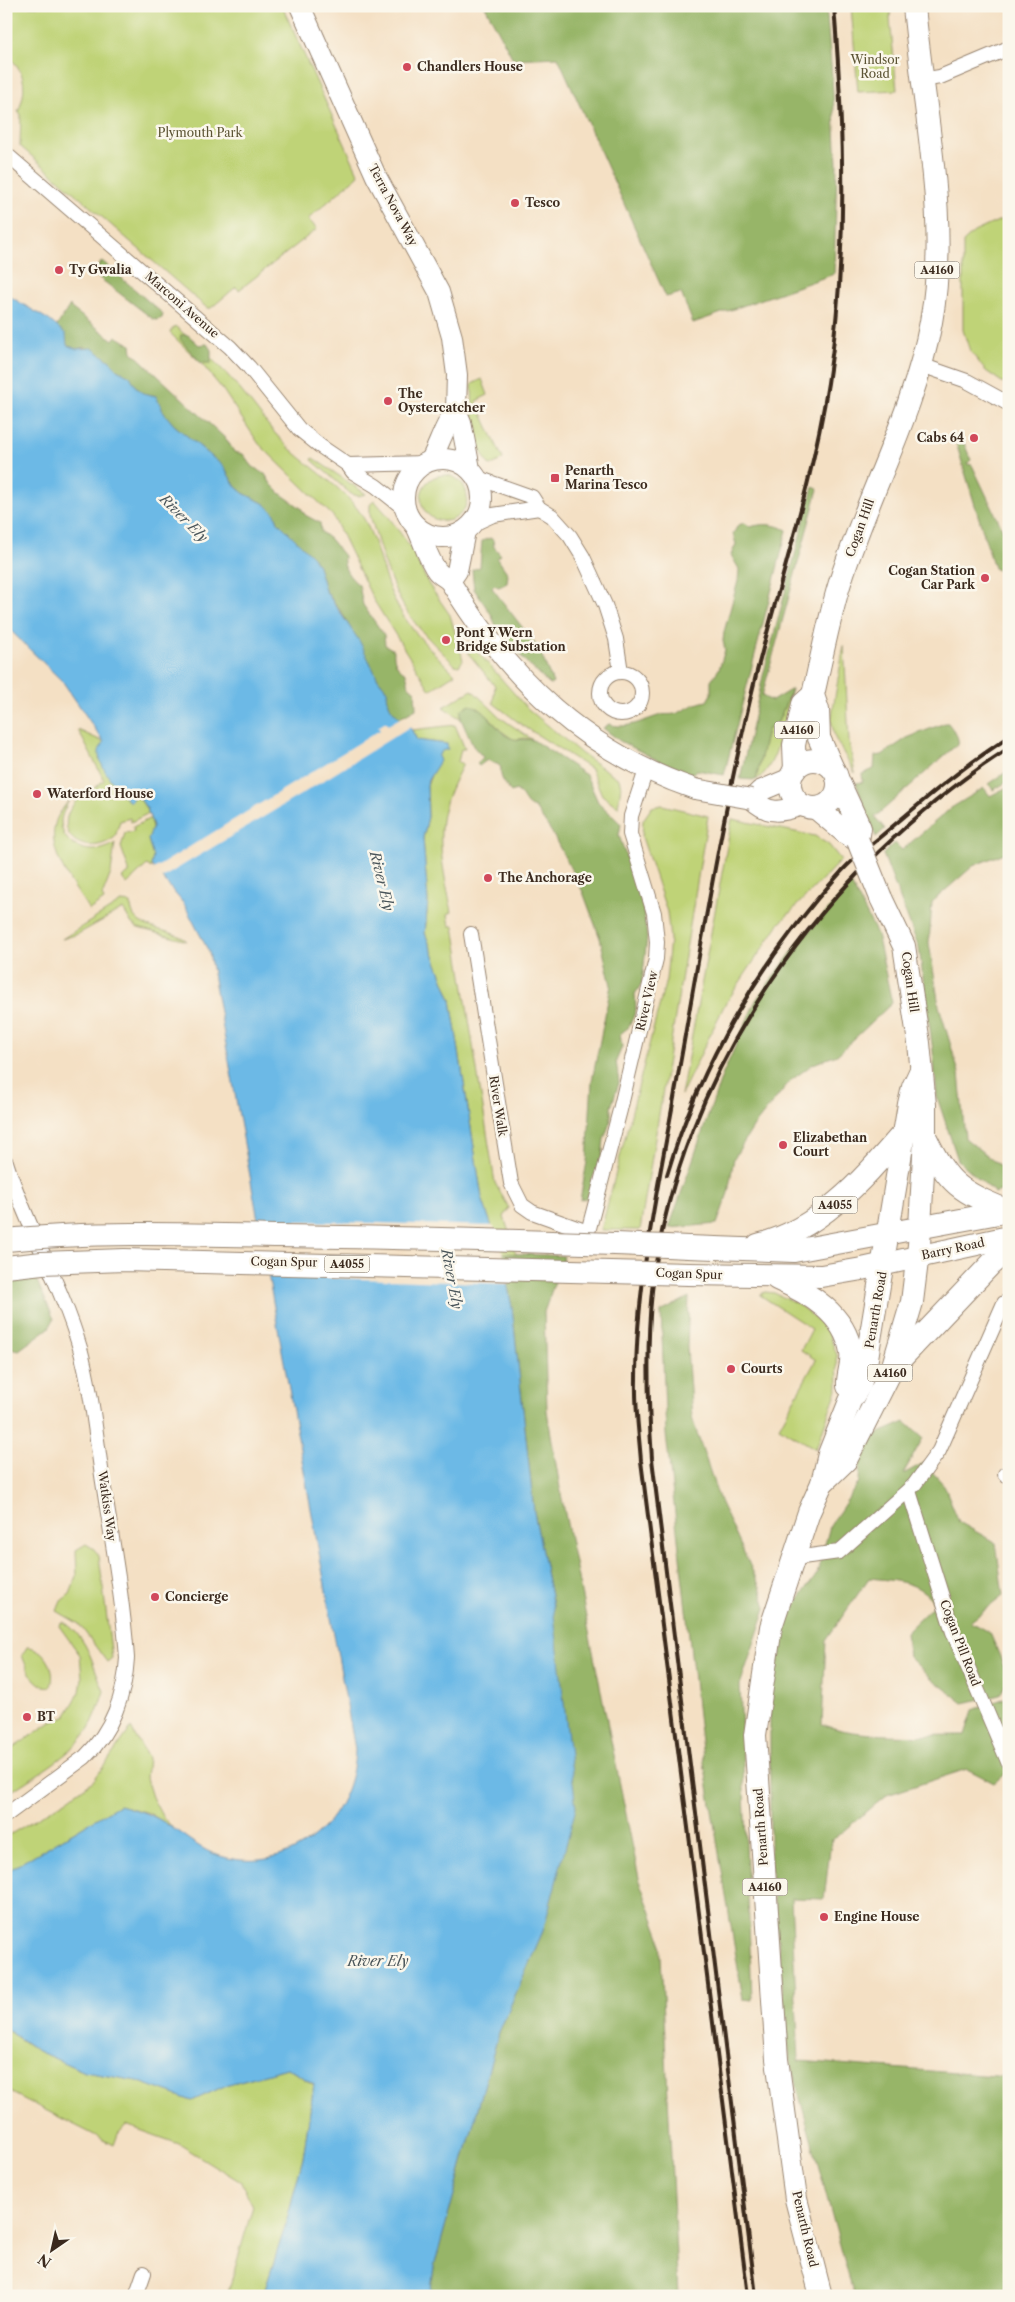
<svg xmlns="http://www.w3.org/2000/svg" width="1015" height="2302" font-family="'Libre Caslon Text',serif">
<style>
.green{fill:#bfd377;stroke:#7d7e4a}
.forest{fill:#97b568;stroke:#697043}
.water{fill:#6cb9e6;stroke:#547282}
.pier{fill:#f4e0c4}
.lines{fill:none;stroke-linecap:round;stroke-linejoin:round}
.street-casing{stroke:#988571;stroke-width:16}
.secondary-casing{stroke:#988571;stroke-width:22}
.primary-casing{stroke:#988571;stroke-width:24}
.street{stroke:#fff;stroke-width:14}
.secondary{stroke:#fff;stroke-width:20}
.primary{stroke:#fff;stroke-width:22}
.rail{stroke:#3b2a1e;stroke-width:4}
.secondary-bridge-casing{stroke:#988571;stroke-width:22;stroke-linecap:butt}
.primary-bridge-casing{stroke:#988571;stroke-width:24;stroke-linecap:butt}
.secondary-bridge{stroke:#fff;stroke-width:20}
.primary-bridge{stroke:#fff;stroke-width:22}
.poi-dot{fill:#d1495b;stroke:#fbf7ec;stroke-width:2}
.labels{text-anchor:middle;stroke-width:5;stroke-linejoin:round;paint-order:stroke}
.shield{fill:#fbf7ec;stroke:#75685c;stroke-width:1}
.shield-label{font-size:11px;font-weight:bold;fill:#3b2a1e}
.park-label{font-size:12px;fill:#5c5434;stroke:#fbf7ec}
.poi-label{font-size:12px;font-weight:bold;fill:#3b2a1e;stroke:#fbf7ec;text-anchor:start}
.street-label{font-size:12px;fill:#3b2a1e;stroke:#fbf7ec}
.water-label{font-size:14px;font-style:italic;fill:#4a555a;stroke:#fbf7ec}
</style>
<rect width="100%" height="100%" fill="#fbf7ec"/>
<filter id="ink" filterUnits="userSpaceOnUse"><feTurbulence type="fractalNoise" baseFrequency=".02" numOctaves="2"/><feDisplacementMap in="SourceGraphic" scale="10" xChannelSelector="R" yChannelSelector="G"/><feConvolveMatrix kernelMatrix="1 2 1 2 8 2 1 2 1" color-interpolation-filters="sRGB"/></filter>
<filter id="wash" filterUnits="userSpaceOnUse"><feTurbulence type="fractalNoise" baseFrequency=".0096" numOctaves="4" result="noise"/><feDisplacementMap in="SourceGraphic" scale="20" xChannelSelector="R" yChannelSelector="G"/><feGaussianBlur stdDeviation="1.12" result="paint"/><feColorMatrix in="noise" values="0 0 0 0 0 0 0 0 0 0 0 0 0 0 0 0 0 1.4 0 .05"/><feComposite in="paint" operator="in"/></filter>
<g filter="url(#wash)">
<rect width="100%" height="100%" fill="#f4e0c4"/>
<!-- green -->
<g class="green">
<path d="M 6,6 L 282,6 L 359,175 L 308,219 L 317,229 L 239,290 L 236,287 L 211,308 L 207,308 L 20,146 L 21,114 L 18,112 C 27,91 27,70 6,55 Z"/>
<polygon points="851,6 891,6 890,19 897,90 858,92"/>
<polygon points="1009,216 1009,387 986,371 970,351 963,330 963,242 974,232"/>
<path d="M 175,326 C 197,345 219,364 238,387 C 254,406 268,427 286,445 C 308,466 345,489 361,514 C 375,534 381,571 392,595 C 406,627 431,650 455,674 L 430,690 L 373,599 L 333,516 L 259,444 L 223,390 L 201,363 L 172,335 L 170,332 Z"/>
<path d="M 482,379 L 488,395 L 476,401 L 503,459 L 490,466 C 471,441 473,414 472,384 Z"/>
<polygon points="313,458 366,494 358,496 351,494 312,460"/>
<circle cx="444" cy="498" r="23"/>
<path d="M 374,500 L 388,516 L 411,548 L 429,585 L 450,615 L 463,660 L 459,666 L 455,665 C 437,647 417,629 404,607 C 388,580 379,545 370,515 L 370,505 Z"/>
<polygon points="468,641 527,708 582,754 619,779 621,786 618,807 602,795 591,769 522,725 493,703 495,686 469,654"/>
<polygon points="844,645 849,742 855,773 835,738 831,720"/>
<path d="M 792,689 C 785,714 779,767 756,780 L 767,729 L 778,722 Z"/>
<polygon points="472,690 501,718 533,740 525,738 514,740 500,730 488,716 460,714 461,719 443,707"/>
<path d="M 455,725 L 465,749 L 461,749 L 458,762 L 463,764 C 456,778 449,791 445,806 C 435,840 445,878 452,912 L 448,914 L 450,926 L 454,926 L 495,1183 L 509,1208 L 504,1217 L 516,1254 L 501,1253 L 482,1198 L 451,1000 L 425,933 L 428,901 L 423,838 L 428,817 L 427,786 L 438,756 L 447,744 L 417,740 L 412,730 Z"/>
<path d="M 78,730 L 104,742 L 99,759 L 119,792 L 127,800 L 138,796 L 149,813 L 131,822 L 130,818 L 120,821 L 115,837 C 95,854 61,845 67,817 C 69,808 78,799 84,792 L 85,796 L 104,780 Z"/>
<path d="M 69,800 C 66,807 61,815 61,822 C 62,850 96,857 115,843 L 111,873 L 102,896 L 104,900 L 89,910 C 74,885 47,854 55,824 C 57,815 64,807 69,800 Z"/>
<polygon points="662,805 708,816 640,1230 601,1230 666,980 670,939 667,912 642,837 643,820 652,807"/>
<polygon points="151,818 152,831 148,839 153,857 151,868 147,865 127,884 122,878 129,873 129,870 121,847 125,833 134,831 133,827"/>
<polygon points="732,819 815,836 829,845 841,860 778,925 724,1006 681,1095"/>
<path d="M 121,902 L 131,903 C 130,933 170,926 187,941 L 138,928 L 132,924 L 123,909 L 78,934 L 62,939 Z"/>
<polygon points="765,1292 774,1293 796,1303 814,1317 828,1332 837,1355 838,1387 816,1449 779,1427 816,1360 801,1350 812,1329 760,1295"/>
<polygon points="86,1544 94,1549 99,1556 112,1658 107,1662 79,1624 57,1611 61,1601 70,1594 77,1576 76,1550"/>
<path d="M 64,1622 C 90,1640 92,1665 104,1691 C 100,1704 95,1719 88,1730 C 69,1758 33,1776 6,1795 L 6,1753 L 51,1722 L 65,1717 L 80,1692 L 82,1678 L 80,1655 L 59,1626 L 60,1623 Z"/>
<path d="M 27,1647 C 44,1647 57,1669 51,1686 C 36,1690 26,1667 22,1655 Z"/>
<polygon points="131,1728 148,1758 146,1778 152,1797 162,1816 172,1827 149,1813 119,1805 6,1872 6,1837 67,1800 94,1780"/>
<polygon points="6,2030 38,2051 85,2072 137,2081 192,2101 229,2084 287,2068 314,2085 303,2158 285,2227 263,2296 227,2296 253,2206 241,2182 179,2144 126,2125 118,2134 114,2145 6,2090"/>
</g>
<!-- forest -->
<g class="forest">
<polygon points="485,6 826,6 832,77 837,164 834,274 693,323 681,293 666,297 558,57 513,59"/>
<polygon points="102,261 163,314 162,318 157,320 153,319 93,273"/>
<path d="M 70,305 L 71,308 L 113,340 L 116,336 L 131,345 L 132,352 L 227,440 L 234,452 L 243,454 L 253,467 L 265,474 L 271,484 L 281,494 L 301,508 L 305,515 L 320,523 L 321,532 L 330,539 L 344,556 C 342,568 350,578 359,585 L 363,605 L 384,635 L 385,645 L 394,650 C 393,661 396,667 406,673 L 409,686 L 415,691 L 416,709 L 400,718 C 389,713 387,701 387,690 L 378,679 L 342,613 L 325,590 L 318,566 L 313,557 L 278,522 L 275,514 L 265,504 L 243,493 L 236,487 L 223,466 L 174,425 L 164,414 L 156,396 L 143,393 L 136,387 L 129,376 L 117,369 L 110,361 L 84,347 L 76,349 L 67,345 L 57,326 Z"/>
<polygon points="181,335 188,335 199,345 207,344 211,350 211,363 201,363 180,339"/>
<polygon points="960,434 971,460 967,464 972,465 1009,543 1009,577 994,568 954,436"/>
<polygon points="813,487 818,489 762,696 772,701 792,689 778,722 767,730 756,780 740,779 763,676"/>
<path d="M 745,523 L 750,527 C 764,523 774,524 787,530 L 724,775 L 697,770 L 693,773 L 682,773 L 620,741 L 603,728 L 609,724 C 625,730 642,721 658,716 C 664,713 671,716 678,713 C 688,708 695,703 707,701 L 711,694 L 711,680 L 719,669 L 725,650 L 723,641 L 724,632 L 738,581 L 739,569 L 731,555 L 736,544 L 733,534 L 738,525 Z"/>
<polygon points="490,538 493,540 494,547 501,555 497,558 508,574 507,583 499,587 494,585 492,588 539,649 553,683 550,685 523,659 504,632 496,626 491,614 474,589 472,570 480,567 482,541"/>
<path d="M 468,705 C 486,706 493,727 507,736 C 516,742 524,738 533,740 L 586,775 L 598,802 L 621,824 L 619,835 L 643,908 L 647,937 L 642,983 L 635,994 L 636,1010 L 629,1027 L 620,1034 L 622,1047 L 616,1061 L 619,1083 L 611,1107 L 611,1120 L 604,1139 L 602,1157 L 591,1182 L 592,1192 L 587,1198 L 580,1200 L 587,1162 L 592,1081 L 611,985 L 600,938 L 583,892 L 551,831 L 535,808 C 524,806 525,796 516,790 L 511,792 C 506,786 499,777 501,768 L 499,765 L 487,760 L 479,766 L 477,764 L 483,757 L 473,746 L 461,719 L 461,710 Z"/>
<path d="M 945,723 L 948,723 C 953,730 960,737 958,745 L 953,748 L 875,817 L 885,829 L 876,837 L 856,783 L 863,782 L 862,774 L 874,769 L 875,756 L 882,755 L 907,738 Z"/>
<polygon points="1009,770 1009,781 993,790 989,784"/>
<polygon points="1009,786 1009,851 973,866 932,902 929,943 939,1006 959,1073 965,1138 1001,1167 1009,1166 1009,1188 995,1193 958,1160 937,1097 933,1051 919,948 883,854 895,843 902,850 951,808 984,788 990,796"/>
<polygon points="851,884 877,934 892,1003 837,1055 813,1064 790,1081 754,1126 734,1158 728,1193 717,1224 669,1228 722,1076 756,1000 798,944"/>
<polygon points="501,1253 564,1256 544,1312 547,1411 561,1494 640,1883 660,1937 678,2296 430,2296 434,2267 499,2032 543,1931 553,1606 534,1512 512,1307"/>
<polygon points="36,1279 54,1319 49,1328 19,1350 6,1347 6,1282"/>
<polygon points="689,1297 687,1348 692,1418 720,1501 760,1587 766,1608 740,1685 752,2000 743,1999 702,1750 666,1434 661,1312"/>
<path d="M 905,1422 L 923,1438 L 903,1474 L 924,1463 L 944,1485 L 959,1522 L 996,1543 L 1003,1596 L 970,1622 L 990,1633 L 1009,1678 L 1000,1695 L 963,1703 L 930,1677 L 909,1657 L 906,1632 L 935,1604 C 919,1580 895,1581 869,1578 L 826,1640 L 822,1724 C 857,1739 925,1735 965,1735 L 973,1710 L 1008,1697 L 1009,1770 L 994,1783 L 967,1769 L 887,1795 L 831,1841 L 824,1899 L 791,1898 L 799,2061 L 1009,2077 L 1009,2296 L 854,2296 L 790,2062 L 770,1860 L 770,1681 L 788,1615 L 817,1574 L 830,1526 L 859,1482 L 861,1441 Z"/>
</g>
<!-- water -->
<path class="water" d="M 6,294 L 49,320 L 66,334 L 67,345 L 76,349 L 92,348 L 110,361 L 117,369 L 130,376 L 136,387 L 143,393 L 156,396 L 164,413 L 174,425 L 223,466 L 236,487 L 243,493 L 265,504 L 275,514 L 278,522 L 313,557 L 318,566 L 325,590 L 360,642 L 378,679 L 387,690 C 387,714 399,714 411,729 C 413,732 415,736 417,740 L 447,744 L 448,749 L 442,751 L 438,756 L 440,761 L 428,780 L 427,786 L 428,817 L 423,838 L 428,901 L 425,933 L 451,1000 L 482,1198 L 501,1253 L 512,1307 L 534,1512 L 553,1606 L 576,1808 L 543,1931 L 499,2032 L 434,2267 L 430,2296 L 263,2296 L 285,2227 L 303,2158 L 314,2084 L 287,2068 L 229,2084 L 192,2101 L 137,2081 L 85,2072 L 38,2051 L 6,2029 L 6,1872 L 119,1805 C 138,1810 155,1815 171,1827 C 188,1838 201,1850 220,1856 C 292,1877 353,1820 355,1749 L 209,952 L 184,904 L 151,865 L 153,857 L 148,839 L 153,826 L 147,809 L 138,796 L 134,796 L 130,802 C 120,794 97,765 99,752 C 99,748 102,747 104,742 L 63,682 L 6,626 Z"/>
<!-- pier -->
<g class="pier">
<polygon points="402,717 411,726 305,792 160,879 152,870 380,730 378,727 386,722 388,725"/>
<polygon points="256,1220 494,1226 503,1253 510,1284 266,1276"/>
</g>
</g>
<g filter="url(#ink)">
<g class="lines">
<defs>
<g id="street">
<polyline points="922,80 940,77 1009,48"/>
<polyline points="6,154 230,347 249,367 299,429 320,446 348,465 353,472 376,486 405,509"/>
<polyline points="921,365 967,381 1009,404"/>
<polyline points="348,465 426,463"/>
<polyline points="478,478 532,497 539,508 552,516 570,536 583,557 605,605 616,639 621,672"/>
<polyline points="473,524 493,515 539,508"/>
<circle cx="621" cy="693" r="21"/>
<polyline points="471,934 511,1183 522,1205 532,1212 588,1232 620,1110 656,959 657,942 654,913 630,834 631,816 646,770"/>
<path d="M 6,1162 C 26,1226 61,1283 80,1348 C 92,1392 96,1437 103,1482 C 112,1540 123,1599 127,1658 C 125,1695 112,1731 85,1757 L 6,1815"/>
<polyline points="1005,1474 1009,1476"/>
<polyline points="909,1491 953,1632 1009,1764"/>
<polyline points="795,1558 839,1552 914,1485 939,1451 1004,1303"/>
<polyline points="136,2296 144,2273"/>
</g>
<g id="secondary">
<polyline points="300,6 376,176 439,292 452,337 457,375 456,410 461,422 470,469"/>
<circle cx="443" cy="498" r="39"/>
<path d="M 431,460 C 439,445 446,422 456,410"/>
<path d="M 416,526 C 423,540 428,559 437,571 C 441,576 448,578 451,583 C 510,680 586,752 695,789"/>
<polyline points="450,581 457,571 465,531"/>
<path d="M 791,778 L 760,791 L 752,799 C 768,815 782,812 802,805"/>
</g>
<g id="primary">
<circle cx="814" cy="784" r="24"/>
<path d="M 833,769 L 819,738 L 818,710 L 813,695 C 821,660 828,624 838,589 C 865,499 914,415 931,322 C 950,221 923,108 914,6"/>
<polyline points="795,770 794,745 803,704 813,695"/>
<polyline points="816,808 847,834 858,841 860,828 837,778"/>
<path d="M 926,1138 C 949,1186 960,1191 1008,1211"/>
<path d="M 758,1245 C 821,1229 863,1179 904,1132"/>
<polyline points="688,1247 794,1251 1009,1211"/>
<polyline points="689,1274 821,1276 862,1269 1009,1237"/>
<path d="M 777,1279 C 809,1293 845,1314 851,1352 C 853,1364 847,1375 848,1386"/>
<polyline points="894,1366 991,1264 1009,1249"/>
<polyline points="822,1483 846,1460 892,1369 912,1302 919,1245 925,1137 925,1105 919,1043 904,946 881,898"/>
<polyline points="821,2296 796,2199 777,2059 755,1735 771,1627 809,1512 822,1483 829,1454 850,1401 860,1385 867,1358 909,1104 913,1087 920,1072"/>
</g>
</defs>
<!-- street casing -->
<use href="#street" class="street-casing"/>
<!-- secondary casing -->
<use href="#secondary" class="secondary-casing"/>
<!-- primary casing -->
<use href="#primary" class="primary-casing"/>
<!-- street -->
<use href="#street" class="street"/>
<!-- secondary -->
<use href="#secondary" class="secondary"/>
<!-- primary -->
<use href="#primary" class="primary"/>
<!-- rail -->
<g class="rail">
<path d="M 667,1175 C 700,1063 762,958 841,872 C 854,857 871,845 886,832 C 926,798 965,765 1009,737"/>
<path d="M 748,2296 L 641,1461 C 639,1434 635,1407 636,1380 C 636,1277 663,1165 680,1064 C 703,933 725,801 757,671 C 781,576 813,481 828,383 C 848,258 844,133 834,6"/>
<path d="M 756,2296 L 652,1459 C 648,1403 646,1347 652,1291 C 678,1070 824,867 1009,748"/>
</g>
<defs>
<polyline id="secondary-bridge" points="695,789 752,799"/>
<g id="primary-bridge">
<polyline points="858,841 881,898"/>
<path d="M 6,1240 C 97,1231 188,1234 279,1236 C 415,1238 552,1241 688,1247"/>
<polyline points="6,1267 42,1263 124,1260 689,1274"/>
</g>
</defs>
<!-- secondary-bridge casing -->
<use href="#secondary-bridge" class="secondary-bridge-casing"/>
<!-- primary-bridge casing -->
<use href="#primary-bridge" class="primary-bridge-casing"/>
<!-- secondary-bridge -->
<use href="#secondary-bridge" class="secondary-bridge"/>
<!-- primary-bridge -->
<use href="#primary-bridge" class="primary-bridge"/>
</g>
</g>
<!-- markers -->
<g class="poi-dot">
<circle cx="407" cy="67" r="5"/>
<circle cx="515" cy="203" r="5"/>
<circle cx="59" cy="270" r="5"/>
<circle cx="388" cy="401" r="5"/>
<circle cx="974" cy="438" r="5"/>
<rect x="550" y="473" width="10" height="10" rx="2.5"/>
<circle cx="985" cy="578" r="5"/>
<circle cx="446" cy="640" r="5"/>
<circle cx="37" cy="794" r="5"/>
<circle cx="488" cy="878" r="5"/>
<circle cx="783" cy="1145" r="5"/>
<circle cx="731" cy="1369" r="5"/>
<circle cx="155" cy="1597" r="5"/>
<circle cx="27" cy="1717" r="5"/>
<circle cx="824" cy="1917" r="5"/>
</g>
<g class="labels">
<!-- shield labels -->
<g class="shield">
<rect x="914.5" y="261.5" width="45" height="17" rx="4"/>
<rect x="774.5" y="721.5" width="45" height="17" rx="4"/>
<rect x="812.5" y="1196.5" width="45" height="17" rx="4"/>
<rect x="324.5" y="1255.5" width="45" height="17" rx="4"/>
<rect x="867.5" y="1364.5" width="45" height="17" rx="4"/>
<rect x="742.5" y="1878.5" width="45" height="17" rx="4"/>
</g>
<g class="shield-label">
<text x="937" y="274">A4160</text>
<text x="797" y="734">A4160</text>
<text x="835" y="1209">A4055</text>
<text x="347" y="1268">A4055</text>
<text x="890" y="1377">A4160</text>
<text x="765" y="1891">A4160</text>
</g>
<!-- park labels -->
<g class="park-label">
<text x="875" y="64">Windsor<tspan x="875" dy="14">Road</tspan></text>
<text x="200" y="137">Plymouth Park</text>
</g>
<!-- poi labels -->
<g class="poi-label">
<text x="417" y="71">Chandlers House</text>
<text x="525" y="207">Tesco</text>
<text x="69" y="274">Ty Gwalia</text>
<text x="398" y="398">The<tspan x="398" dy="14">Oystercatcher</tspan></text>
<text x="964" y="442" text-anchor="end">Cabs 64</text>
<text x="565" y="475">Penarth<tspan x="565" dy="14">Marina Tesco</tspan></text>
<text x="975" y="575" text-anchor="end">Cogan Station<tspan x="975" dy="14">Car Park</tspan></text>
<text x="456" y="637">Pont Y Wern<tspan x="456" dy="14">Bridge Substation</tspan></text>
<text x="47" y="798">Waterford House</text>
<text x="498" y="882">The Anchorage</text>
<text x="793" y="1142">Elizabethan<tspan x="793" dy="14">Court</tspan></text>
<text x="741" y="1373">Courts</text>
<text x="165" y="1601">Concierge</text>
<text x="37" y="1721">BT</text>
<text x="834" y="1921">Engine House</text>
</g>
<!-- street labels -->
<g class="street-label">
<text transform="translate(393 205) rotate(62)" y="4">Terra Nova Way</text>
<text transform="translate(182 305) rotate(41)" y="4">Marconi Avenue</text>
<text transform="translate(860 528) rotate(-70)" y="4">Cogan Hill</text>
<text transform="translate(910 982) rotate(82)" y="4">Cogan Hill</text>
<text transform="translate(647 1001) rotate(-77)" y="4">River View</text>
<text transform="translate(498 1106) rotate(81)" y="4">River Walk</text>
<text transform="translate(953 1249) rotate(-12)" y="4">Barry Road</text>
<text transform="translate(284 1262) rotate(1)" y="4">Cogan Spur</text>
<text transform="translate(689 1274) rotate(2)" y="4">Cogan Spur</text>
<text transform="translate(876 1310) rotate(-80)" y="4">Penarth Road</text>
<text transform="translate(107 1506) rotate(82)" y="4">Watkiss Way</text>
<text transform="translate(960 1643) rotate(69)" y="4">Cogan Pill Road</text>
<text transform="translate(761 1827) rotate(-94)" y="4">Penarth Road</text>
<text transform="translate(805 2229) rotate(77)" y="4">Penarth Road</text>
</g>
<!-- water labels -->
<g class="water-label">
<text transform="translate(184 518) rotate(45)" y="5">River Ely</text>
<text transform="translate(382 881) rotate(76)" y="5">River Ely</text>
<text transform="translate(452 1279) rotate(79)" y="5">River Ely</text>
<text x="378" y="1966">River Ely</text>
</g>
</g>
<!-- margin -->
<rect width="1015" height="2302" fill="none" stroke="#fbf7ec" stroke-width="25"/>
<!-- north arrow -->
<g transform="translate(52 2250) rotate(214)" stroke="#fbf7ec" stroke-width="4" paint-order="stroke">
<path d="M0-4L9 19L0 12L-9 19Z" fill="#3b2a1e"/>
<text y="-8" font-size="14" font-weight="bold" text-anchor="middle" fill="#3b2a1e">N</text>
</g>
</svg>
